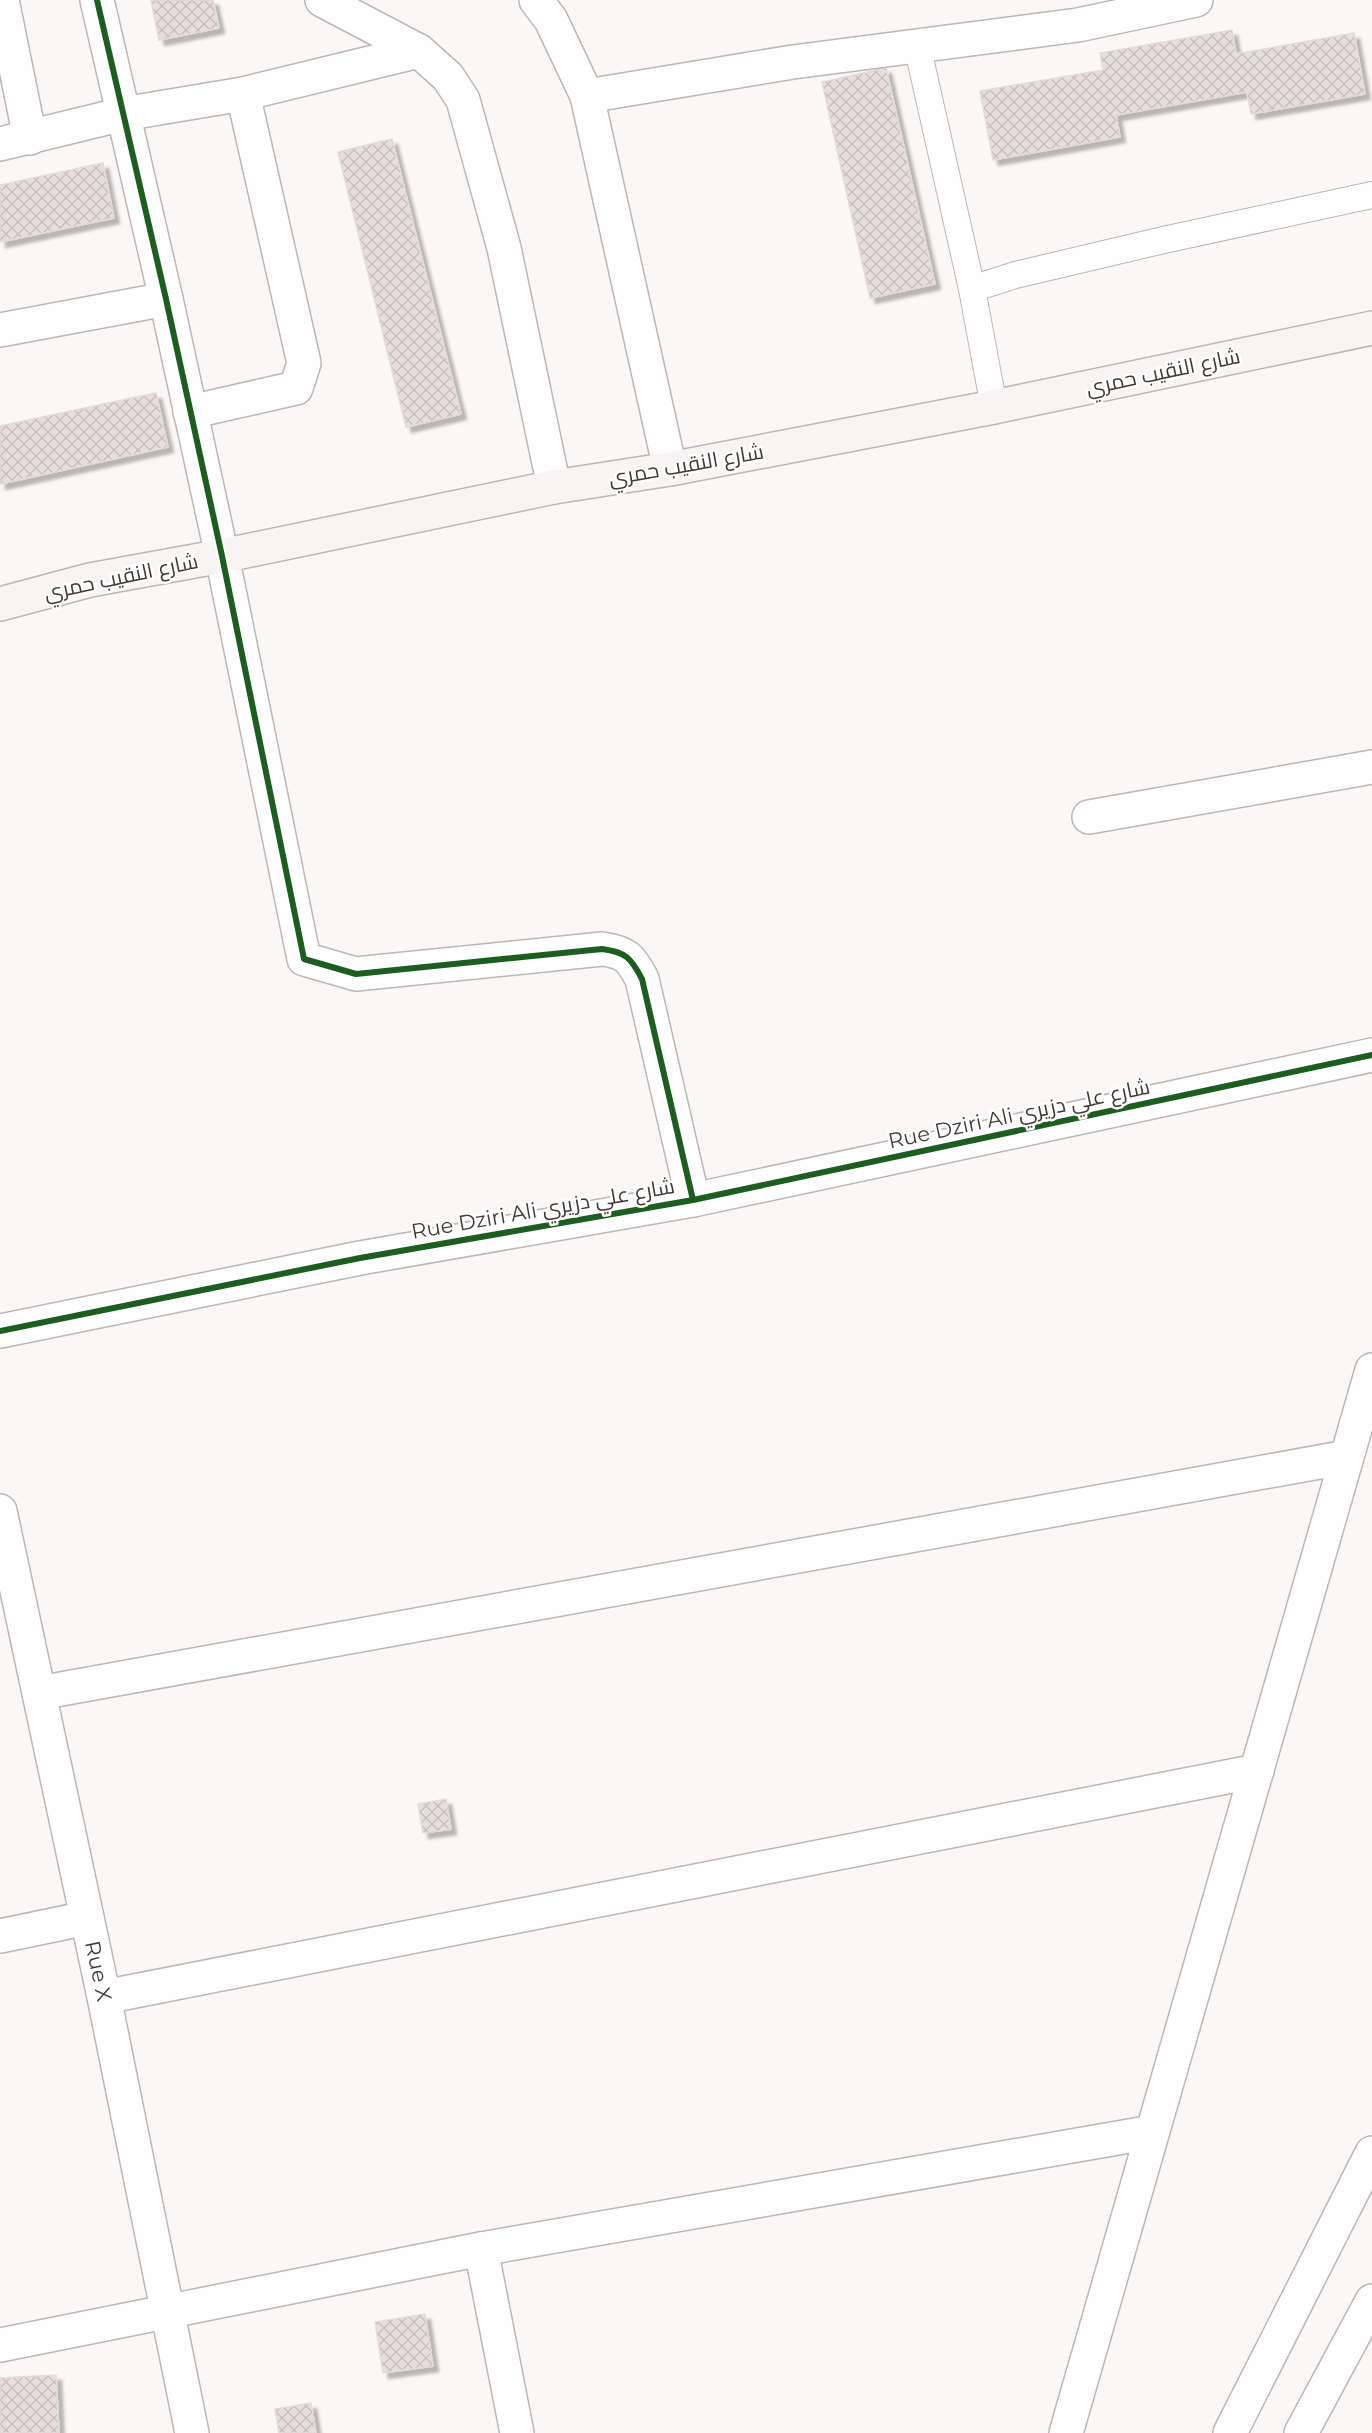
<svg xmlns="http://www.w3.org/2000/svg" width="1372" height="2433" font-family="Montserrat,Cairo,sans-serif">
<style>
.building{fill:url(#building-cross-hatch);stroke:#e3dbd9;stroke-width:1.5;filter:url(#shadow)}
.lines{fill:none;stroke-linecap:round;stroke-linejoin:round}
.service-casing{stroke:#bdb6b4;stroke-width:28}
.minor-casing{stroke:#bdb6b4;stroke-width:36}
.tertiary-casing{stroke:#bdb6b4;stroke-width:36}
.secondary-casing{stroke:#bdb6b4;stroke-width:36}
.service{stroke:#fefefe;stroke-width:26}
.minor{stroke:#fefefe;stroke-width:33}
.tertiary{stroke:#fefefe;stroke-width:33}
.secondary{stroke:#f8f4f3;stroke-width:33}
.cycleway-casing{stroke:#fff;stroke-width:10}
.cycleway{stroke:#1b5e20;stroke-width:6}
.labels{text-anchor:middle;stroke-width:5;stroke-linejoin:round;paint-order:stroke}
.street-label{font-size:21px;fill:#433734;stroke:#fff}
</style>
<defs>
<pattern id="building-cross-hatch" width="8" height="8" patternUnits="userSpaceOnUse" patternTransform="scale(1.5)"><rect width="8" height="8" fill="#e8dfdd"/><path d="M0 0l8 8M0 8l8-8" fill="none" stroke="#c8c0be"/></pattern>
<filter id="shadow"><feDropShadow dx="5.5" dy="5.5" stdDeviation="1.5" flood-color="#0004"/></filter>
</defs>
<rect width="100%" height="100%" fill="#fbf7f6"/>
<!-- building -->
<g class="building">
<polygon points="151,0 213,0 219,28 159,40"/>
<polygon points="1232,30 1236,54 1354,33 1365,94 1251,114 1247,92 1116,115 1120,137 993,160 980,91 1103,70 1100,53"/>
<polygon points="886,68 935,284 870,298 822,82"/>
<polygon points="392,139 461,414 406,427 338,152"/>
<polygon points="103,163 114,218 0,242 0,185"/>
<polygon points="156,393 168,447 0,484 0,426"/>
<polygon points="446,1799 451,1829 423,1833 418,1804"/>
<polygon points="425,2314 433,2366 383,2373 375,2322"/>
<polygon points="56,2375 59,2433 0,2433 0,2378"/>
<polygon points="311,2403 316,2433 279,2433 275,2409"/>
</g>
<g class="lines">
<defs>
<g id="service">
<polyline points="917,45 972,289"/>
<polyline points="994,407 972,289 1015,275 1168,239 1372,195"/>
</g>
<g id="minor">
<polyline points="2,0 30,138"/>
<path d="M 97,0 L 166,299 L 222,556 L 304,959 L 356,974 L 602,949 C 626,952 631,958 642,979 L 693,1200"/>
<polyline points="322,0 419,51 448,77 463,100 504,248 554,487"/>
<polyline points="536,0 551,20 587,96 670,469"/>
<polyline points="587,96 793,62 1078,25 1196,0"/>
<polyline points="0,144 123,114 243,94 419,51"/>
<polyline points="0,330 166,299"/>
<polyline points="190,412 296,388 304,363 243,94"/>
<polyline points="1089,817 1372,767"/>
<polyline points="0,1331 360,1258 693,1200 1372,1055"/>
<polyline points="0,1511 104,1997 192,2433"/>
<polyline points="39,1693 1347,1457"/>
<polyline points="0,1936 87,1918"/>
<polyline points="104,1997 1257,1771"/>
<polyline points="481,2249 517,2433"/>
<polyline points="0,2345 481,2249 1152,2132"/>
<polyline points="1230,2433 1372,2153"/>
<polyline points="1301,2433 1372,2301"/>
</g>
<polyline id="tertiary" points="1066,2433 1372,1370"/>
<polyline id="secondary" points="0,604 90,580 222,556 554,487 670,469 994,407 1372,328"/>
</defs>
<!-- service casing -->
<use href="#service" class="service-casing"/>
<!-- minor casing -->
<use href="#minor" class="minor-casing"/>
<!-- tertiary casing -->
<use href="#tertiary" class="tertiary-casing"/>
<!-- secondary casing -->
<use href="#secondary" class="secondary-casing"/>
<!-- service -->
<use href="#service" class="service"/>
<!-- minor -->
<use href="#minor" class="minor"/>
<!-- tertiary -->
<use href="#tertiary" class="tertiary"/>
<!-- secondary -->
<use href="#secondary" class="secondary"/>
<defs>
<g id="cycleway">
<path d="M 97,0 L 166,299 L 222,556 L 304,959 L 356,974 L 602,949 C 626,952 631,958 642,979 L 693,1200"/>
<polyline points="0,1331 360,1258 693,1200 1372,1055"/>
</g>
</defs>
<!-- cycleway casing -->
<use href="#cycleway" class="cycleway-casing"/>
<!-- cycleway -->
<use href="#cycleway" class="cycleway"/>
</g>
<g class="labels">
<!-- street labels -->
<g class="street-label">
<text transform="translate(1163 372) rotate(-12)" y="7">شارع النقيب حمري</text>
<text transform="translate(686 465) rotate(-10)" y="7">شارع النقيب حمري</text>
<text transform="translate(121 577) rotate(-12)" y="7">شارع النقيب حمري</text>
<text transform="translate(1019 1114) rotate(-12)" y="7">Rue Dziri Ali شارع علي دزيري</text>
<text transform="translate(543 1209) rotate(-10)" y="7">Rue Dziri Ali شارع علي دزيري</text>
<text transform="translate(98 1971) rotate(78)" y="7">Rue X</text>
</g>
</g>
</svg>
